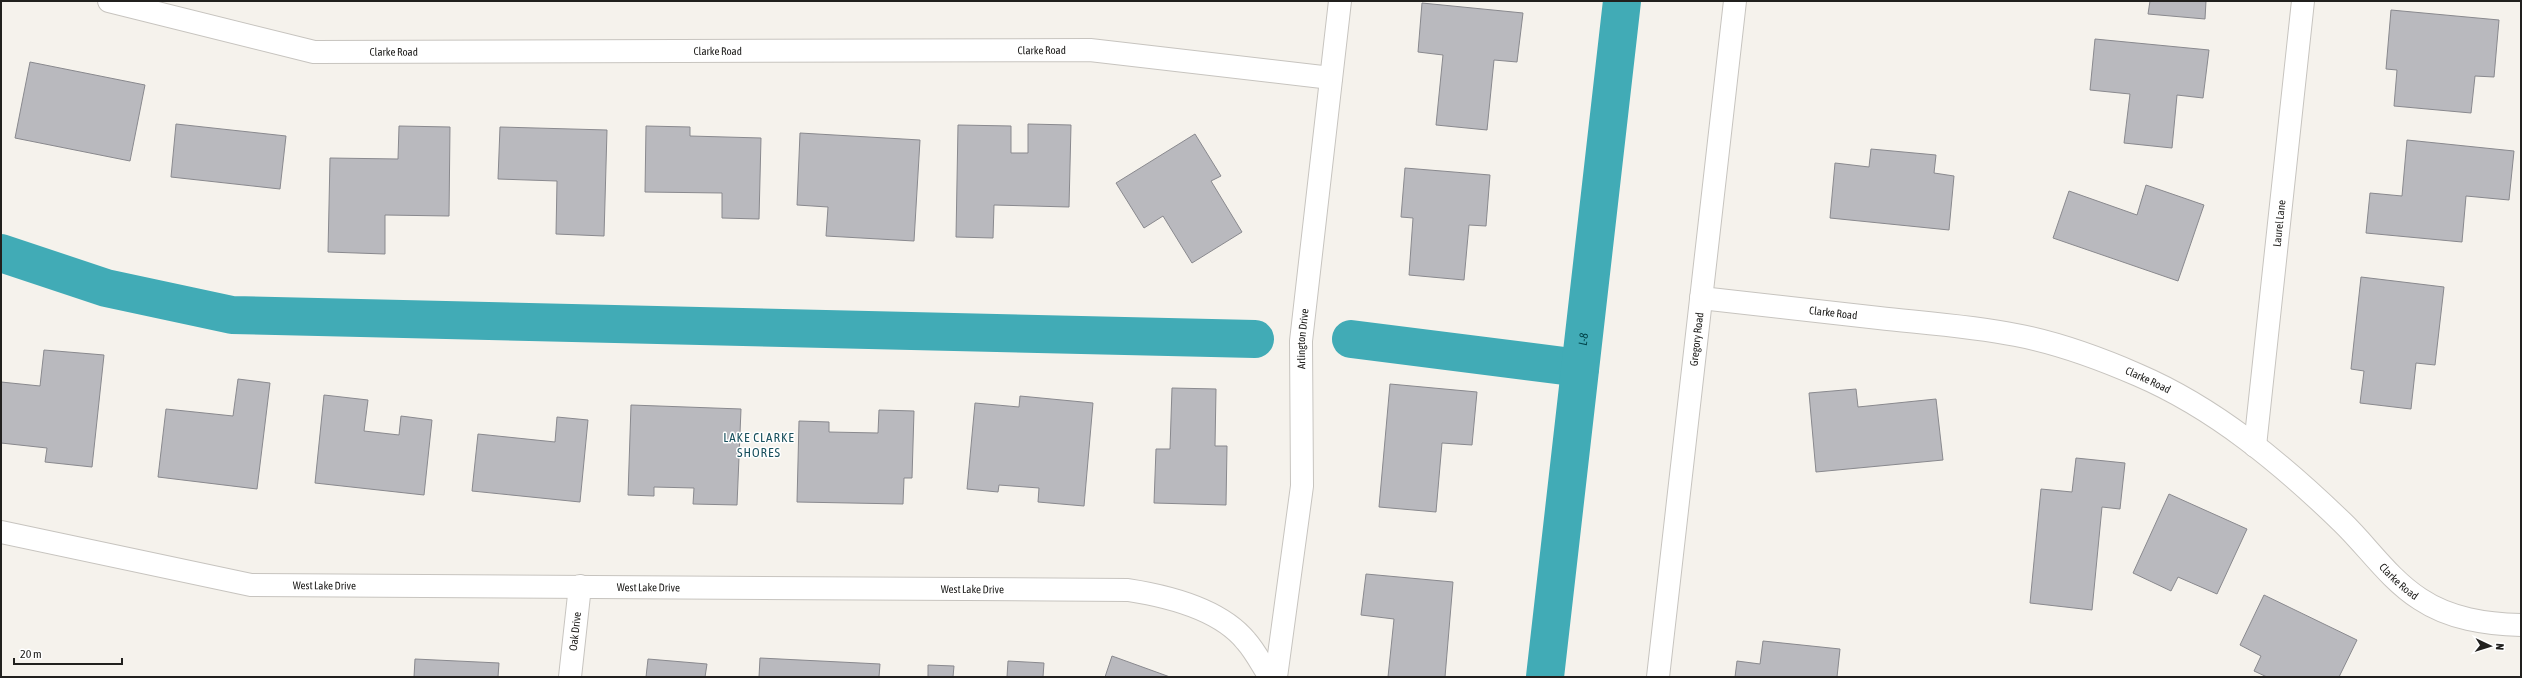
<svg xmlns="http://www.w3.org/2000/svg" width="2522" height="678" font-family="'Asap Condensed',sans-serif">
<style>
.lines{fill:none;stroke-linecap:round;stroke-linejoin:round}
.canal{stroke:#41abb6;stroke-width:38}
.building{fill:#b9b9be;stroke:#89898e}
.street-casing{stroke:#c7c4bf;stroke-width:24}
.street{stroke:#fff;stroke-width:22}
.labels{text-anchor:middle;stroke-width:3;stroke-linejoin:round;paint-order:stroke}
.street-label{font-size:11px;fill:#21201e;stroke:#fff}
.water-label{font-size:12px;font-style:italic;fill:#02454b;stroke:#fff}
.quarter-label{font-size:13px;letter-spacing:1px;fill:#1a515e;stroke:#fff}
</style>
<rect width="100%" height="100%" fill="#f5f2ec"/>
<g class="lines">
<!-- canal -->
<g class="canal">
<polyline points="1,253 106,288 232,315 1255,339"/>
<polyline points="1351,339 1580,368"/>
<path id="s1" d="M 1545,677 L 1622,1"/>
</g>
</g>
<!-- building -->
<g class="building">
<polygon points="2150,1 2206,1 2205,19 2148,14"/>
<polygon points="1422,3 1523,13 1517,62 1494,60 1487,130 1436,125 1443,55 1418,52"/>
<polygon points="2391,10 2499,20 2494,77 2475,76 2471,113 2394,106 2397,70 2386,69"/>
<polygon points="2095,39 2209,50 2203,98 2177,95 2172,148 2124,143 2130,94 2090,90"/>
<polygon points="30,62 145,85 130,161 15,138"/>
<polygon points="176,124 286,136 280,189 171,177"/>
<polygon points="1028,124 1071,125 1069,207 994,205 993,238 956,237 958,125 1011,126 1011,153 1028,153"/>
<polygon points="399,126 450,127 449,216 385,215 385,254 328,252 330,158 398,159"/>
<polygon points="646,126 690,127 690,136 761,138 759,219 722,218 722,193 645,192"/>
<polygon points="500,127 607,130 604,236 556,234 557,181 498,179"/>
<polygon points="800,133 920,140 914,241 826,236 828,207 797,205"/>
<polygon points="1195,134 1221,176 1211,181 1242,232 1192,263 1163,216 1144,228 1116,183"/>
<polygon points="2407,140 2514,151 2509,200 2466,196 2462,242 2366,233 2370,193 2402,196"/>
<polygon points="1871,149 1936,155 1934,173 1954,176 1949,230 1830,218 1835,163 1869,167"/>
<polygon points="1405,168 1490,175 1486,226 1469,225 1464,280 1409,275 1413,218 1401,217"/>
<polygon points="2146,185 2204,205 2178,281 2053,238 2069,191 2137,215"/>
<polygon points="2361,277 2444,287 2435,365 2416,363 2411,409 2360,403 2364,371 2351,369"/>
<polygon points="44,350 104,355 92,467 45,462 47,448 1,443 1,382 40,386"/>
<polygon points="238,379 270,383 257,489 158,477 166,409 233,416"/>
<polygon points="1390,384 1477,392 1472,445 1442,443 1436,512 1379,507"/>
<polygon points="1172,388 1216,389 1215,446 1227,446 1226,505 1154,503 1156,449 1170,449"/>
<polygon points="1856,389 1858,407 1936,399 1943,460 1816,472 1809,393"/>
<polygon points="324,395 368,400 364,431 399,435 401,416 432,420 424,495 315,483"/>
<polygon points="1020,396 1093,403 1084,506 1038,502 1039,488 999,485 998,492 967,489 975,403 1019,407"/>
<polygon points="631,405 741,409 737,505 693,504 694,488 654,487 654,496 628,495"/>
<polygon points="879,410 914,411 912,478 904,478 903,504 797,502 799,421 829,422 829,432 878,433"/>
<polygon points="557,417 588,420 580,502 472,491 478,434 555,442"/>
<polygon points="2076,458 2125,463 2120,509 2102,507 2092,610 2030,603 2041,489 2072,492"/>
<polygon points="2169,494 2247,529 2217,594 2178,577 2171,591 2133,573"/>
<polygon points="1366,574 1453,582 1445,677 1388,677 1394,619 1361,615"/>
<polygon points="2264,595 2357,640 2339,677 2267,677 2254,671 2261,656 2240,645"/>
<polygon points="1763,641 1840,649 1837,677 1735,677 1737,661 1760,664"/>
<polygon points="1112,656 1170,677 1105,677"/>
<polygon points="760,658 880,664 879,677 759,677"/>
<polygon points="415,659 499,663 498,677 414,677"/>
<polygon points="648,659 707,664 705,677 646,677"/>
<polygon points="1008,661 1044,663 1043,677 1007,677"/>
<polygon points="928,665 954,666 953,677 928,677"/>
</g>
<g class="lines">
<defs>
<g id="street">
<path id="s2" d="M 109,1 L 314,52 L 1090,50 L 1331,78"/>
<path id="s3" d="M 1701,298 C 1760,305 1820,311 1879,318 C 1925,323 1971,326 2016,335 C 2058,343 2099,358 2138,375 C 2215,408 2282,464 2342,522 C 2368,547 2389,579 2420,599 C 2450,619 2486,624 2521,625"/>
<path id="s4" d="M 2255,446 L 2303,1"/>
<path id="s5" d="M 1,532 L 251,585 L 1128,590 C 1167,596 1220,609 1246,641 C 1255,651 1262,665 1270,677"/>
<path id="s6" d="M 570,677 L 580,586"/>
<path id="s7" d="M 1276,677 L 1302,486 L 1301,341 L 1340,1"/>
<path id="s8" d="M 1658,677 L 1735,1"/>
</g>
</defs>
<!-- street casing -->
<use href="#street" class="street-casing"/>
<!-- street -->
<use href="#street" class="street"/>
</g>
<g class="labels">
<!-- street labels -->
<g class="street-label">
<text dy="4" stroke="none"><textPath href="#s2" startOffset="939">Clarke Road</textPath></text>
<text dy="4" stroke="none"><textPath href="#s2" startOffset="291">Clarke Road</textPath></text>
<text dy="4" stroke="none"><textPath href="#s2" startOffset="615">Clarke Road</textPath></text>
<text dy="4" stroke="none"><textPath href="#s4" startOffset="224">Laurel Lane</textPath></text>
<text dy="4" stroke="none"><textPath href="#s3" startOffset="133">Clarke Road</textPath></text>
<text dy="4" stroke="none"><textPath href="#s7" startOffset="340">Arlington Drive</textPath></text>
<text dy="4" stroke="none"><textPath href="#s8" startOffset="340">Gregory Road</textPath></text>
<text dy="4" stroke="none"><textPath href="#s3" startOffset="457">Clarke Road</textPath></text>
<text dy="4" stroke="none"><textPath href="#s3" startOffset="781">Clarke Road</textPath></text>
<text dy="4" stroke="none"><textPath href="#s5" startOffset="329">West Lake Drive</textPath></text>
<text dy="4" stroke="none"><textPath href="#s5" startOffset="653">West Lake Drive</textPath></text>
<text dy="4" stroke="none"><textPath href="#s5" startOffset="977">West Lake Drive</textPath></text>
<text dy="4" stroke="none"><textPath href="#s6" startOffset="46">Oak Drive</textPath></text>
</g>
<!-- water labels -->
<g class="water-label">
<text dy="4" stroke="none"><textPath href="#s1" startOffset="340">L-8</textPath></text>
</g>
<!-- quarter labels -->
<g class="quarter-label">
<text x="759" y="442">LAKE CLARKE<tspan x="759" dy="15">SHORES</tspan></text>
</g>
</g>
<!-- border -->
<rect width="2522" height="678" fill="none" stroke="#21201e" stroke-width="4"/>
<!-- north arrow -->
<g transform="translate(2490 646) rotate(94)" stroke="#ffffff" stroke-width="3" paint-order="stroke">
<path d="M0-3L7 15L0 10L-7 15Z" fill="#21201e"/>
<text y="-6" font-size="11" font-weight="bold" text-anchor="middle" fill="#21201e">N</text>
</g>
<!-- scale -->
<path d="M14 658v6h108v-6" fill="none" stroke="#21201e" stroke-width="2"/>
<text x="20" y="658" font-size="12" fill="#21201e" stroke="#ffffff" stroke-width="3" paint-order="stroke">20 m</text>
</svg>
